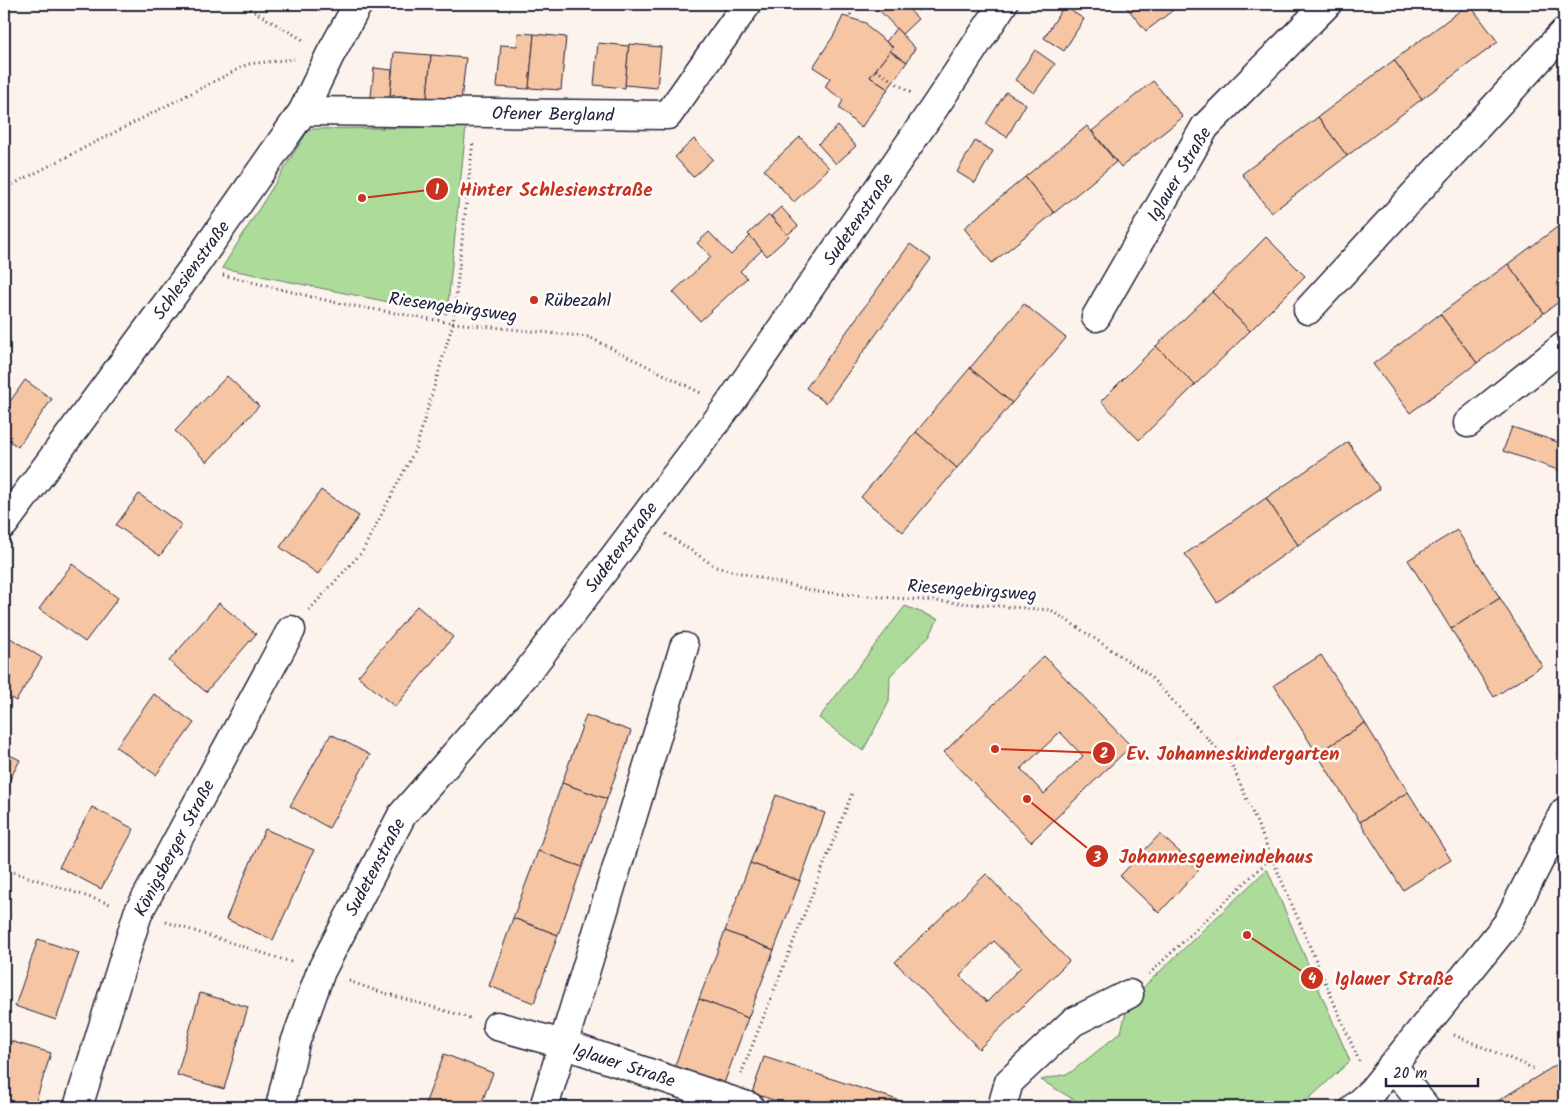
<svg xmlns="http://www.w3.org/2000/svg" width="1568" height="1111" font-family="Kalam,sans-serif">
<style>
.green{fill:#acdb9a;stroke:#677e6a}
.building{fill:#f5c5a4;stroke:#22223b;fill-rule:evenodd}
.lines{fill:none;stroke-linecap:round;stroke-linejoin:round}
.minor-casing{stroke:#22223b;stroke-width:31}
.path{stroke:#22223b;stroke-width:3;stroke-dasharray:1 4;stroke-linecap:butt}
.minor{stroke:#fff;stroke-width:28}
.poi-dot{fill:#c8321e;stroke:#fff;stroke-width:2}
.labels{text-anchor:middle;stroke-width:5;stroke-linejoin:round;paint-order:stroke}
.street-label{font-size:18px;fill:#22223b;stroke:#fff}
.poi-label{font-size:18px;fill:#22223b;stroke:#fff;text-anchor:start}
.leader{fill:none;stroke:#c8321e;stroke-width:2}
.callout-dot{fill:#c8321e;stroke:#fff;stroke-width:2}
.mark-label{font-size:15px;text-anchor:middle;font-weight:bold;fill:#fff}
.callout-label{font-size:19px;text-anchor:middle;font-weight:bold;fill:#c8321e;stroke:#fff;stroke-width:5;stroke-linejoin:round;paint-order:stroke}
</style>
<rect width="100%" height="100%" fill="#fdf3ed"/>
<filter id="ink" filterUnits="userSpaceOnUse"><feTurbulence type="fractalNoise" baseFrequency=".02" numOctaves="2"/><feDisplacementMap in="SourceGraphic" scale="10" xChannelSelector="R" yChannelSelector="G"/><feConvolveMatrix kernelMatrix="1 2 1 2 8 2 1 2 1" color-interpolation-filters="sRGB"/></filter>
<g filter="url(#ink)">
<!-- green -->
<g class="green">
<polygon points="466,127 447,314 222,268 309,129"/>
<polygon points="905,606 938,619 930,635 890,676 889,702 863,751 819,718"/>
<polygon points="1267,869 1350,1061 1300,1107 1086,1107 1041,1080 1070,1073 1121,1032 1129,1001"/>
</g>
<!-- building -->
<g class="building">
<polygon points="298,4 310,4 307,9"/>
<polygon points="881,4 904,4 918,19 902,34 877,8"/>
<polygon points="911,4 926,4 918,11"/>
<polygon points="1124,4 1181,4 1146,31"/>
<polygon points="1469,4 1498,42 1422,99 1394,60"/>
<polygon points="1064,6 1084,19 1064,51 1044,38"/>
<polygon points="843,16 866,23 870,29 893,47 870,77 888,89 861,128 839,108 843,100 825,87 830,78 813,67 834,35"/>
<polygon points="896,28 915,48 907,62 890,51 893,47 886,42"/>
<polygon points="518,33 534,34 529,89 497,87 501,45 517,46"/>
<polygon points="534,34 566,37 561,90 529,88"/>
<polygon points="598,43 629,46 625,88 594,85"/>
<polygon points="629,44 661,47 657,88 625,85"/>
<polygon points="1035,50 1055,64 1034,93 1015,80"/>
<polygon points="890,51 907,62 888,89 870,77"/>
<polygon points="394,52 431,55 427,98 390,95"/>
<polygon points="431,55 466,58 461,101 427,98"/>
<polygon points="1394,60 1422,99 1347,156 1318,117"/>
<polygon points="374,68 392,70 389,107 370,106"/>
<polygon points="1153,81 1183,117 1121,167 1092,131"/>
<polygon points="1006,92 1026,104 1007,137 986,124"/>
<polygon points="1318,117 1347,156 1271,213 1242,174"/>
<polygon points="838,126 856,146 836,164 818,144"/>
<polygon points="1087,126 1116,162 1054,213 1025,177"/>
<polygon points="800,137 829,168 794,202 764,170"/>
<polygon points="694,139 713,159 693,177 675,157"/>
<polygon points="975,141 993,151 975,183 957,172"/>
<polygon points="1025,177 1054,213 992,263 964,228"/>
<polygon points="781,207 798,226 787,235 771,216"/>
<polygon points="769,215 789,236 767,256 748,234"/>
<polygon points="1564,222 1564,298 1544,313 1508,264"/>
<polygon points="709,232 731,255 750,236 762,250 740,271 747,278 700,321 673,292 711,257 697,243"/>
<polygon points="1266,237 1305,276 1250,331 1212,292"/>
<polygon points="910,244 931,259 826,403 806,388"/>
<polygon points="1508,264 1544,313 1477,363 1440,314"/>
<polygon points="1212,292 1250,331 1195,385 1156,346"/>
<polygon points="1024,304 1066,338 1012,403 970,368"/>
<polygon points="1440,314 1477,363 1410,413 1373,364"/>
<polygon points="1156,346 1195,385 1139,440 1101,401"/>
<polygon points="970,368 1012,403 957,468 916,432"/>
<polygon points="227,376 259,406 207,462 175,431"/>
<polygon points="25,380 52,399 18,447 4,437 4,410"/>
<polygon points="1512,427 1564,444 1564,472 1503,451"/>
<polygon points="916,432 957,468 903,532 861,497"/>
<polygon points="1348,442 1380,489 1298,545 1266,498"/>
<polygon points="321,490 359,516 318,574 280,547"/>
<polygon points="139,494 182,525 160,556 116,525"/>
<polygon points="1266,498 1298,545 1217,602 1185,554"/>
<polygon points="1457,530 1500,598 1451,629 1408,560"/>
<polygon points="72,564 118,598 85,642 39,609"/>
<polygon points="1500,598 1542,666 1494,697 1451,629"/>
<polygon points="219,603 256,634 206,692 169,661"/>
<polygon points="417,606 453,637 395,707 358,676"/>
<polygon points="4,634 42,658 16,701 4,694"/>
<polygon points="1321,655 1365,723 1317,754 1274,685"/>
<path d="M 1044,656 L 1131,746 L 1031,842 L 944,752 ZM 1060,732 L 1083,756 L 1044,794 L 1021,769 Z"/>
<polygon points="154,694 194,723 156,775 116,747"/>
<polygon points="586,715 631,731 607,799 562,783"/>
<polygon points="1365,723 1408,792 1360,822 1317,754"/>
<polygon points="331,734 370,755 329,828 290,806"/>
<polygon points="4,752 20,760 5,789 4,788"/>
<polygon points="562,783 607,799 582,867 538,851"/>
<polygon points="1408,792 1451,860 1403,890 1360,822"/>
<polygon points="776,795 825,813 800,881 750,863"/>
<polygon points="92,807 134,829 101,889 59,867"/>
<polygon points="265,829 314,850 273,940 226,919"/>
<polygon points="1160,834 1199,870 1159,913 1120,876"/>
<polygon points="538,851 582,867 558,935 513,918"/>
<polygon points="750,863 800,881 774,950 725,931"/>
<path d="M 986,874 L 1069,961 L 979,1049 L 895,962 ZM 994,941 L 1021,967 L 987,1002 L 960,976 Z"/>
<polygon points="513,918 558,935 534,1003 489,986"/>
<polygon points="725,931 774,950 748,1018 699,999"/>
<polygon points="38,939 79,953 56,1020 15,1006"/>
<polygon points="200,993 248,1007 224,1089 177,1075"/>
<polygon points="699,999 748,1018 723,1086 674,1068"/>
<polygon points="10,1041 51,1053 34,1107 4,1107 4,1062"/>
<polygon points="444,1054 493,1073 480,1107 424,1107"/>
<polygon points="764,1057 907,1103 905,1107 795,1107 752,1093"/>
<polygon points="1564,1060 1564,1107 1488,1107"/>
</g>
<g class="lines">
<defs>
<g id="minor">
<polyline points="303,111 668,115 747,4"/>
<polyline points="1308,310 1564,32"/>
<polyline points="1096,317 1205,127 1327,4"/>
<polyline points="1468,423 1564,346"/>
<polyline points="4,524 193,268 303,111 330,55 358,4"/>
<polyline points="497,1026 563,1044 750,1107"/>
<polyline points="1392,1065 1425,1107"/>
<polyline points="78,1107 138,913 291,630"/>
<polyline points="280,1107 295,1043 321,971 402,815 529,670 728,406 934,108 1003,4"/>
<polyline points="544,1107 684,647"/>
<polyline points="1002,1107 1009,1082 1073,1022 1129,994"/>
<polyline points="1355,1107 1372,1091 1507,924 1564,812"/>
</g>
</defs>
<!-- minor casing -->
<use href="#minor" class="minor-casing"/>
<!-- path -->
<g class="path">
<polyline points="241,4 305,41"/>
<polyline points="849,4 851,18"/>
<polyline points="876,70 911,93"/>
<polyline points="4,189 248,64 294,59"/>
<polyline points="223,275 337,303 453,323 589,337 701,393"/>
<polyline points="666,534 716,567 818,592 1051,610 1148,674 1232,765 1359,1061"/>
<polyline points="309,610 362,552 416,448 453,323 473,141"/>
<polyline points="4,869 110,904"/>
<polyline points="166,922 294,963"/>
<polyline points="1149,974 1272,857"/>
<polyline points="349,981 374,990 470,1018"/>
<polyline points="1454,1035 1535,1069"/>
<polyline points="741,1074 853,791"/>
</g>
<!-- minor -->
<use href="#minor" class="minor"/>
</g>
</g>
<!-- markers -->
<circle class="poi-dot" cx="534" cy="300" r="5"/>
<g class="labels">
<!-- street labels -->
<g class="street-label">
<text transform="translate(553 114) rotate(1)" y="6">Ofener Bergland</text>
<text transform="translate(1179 174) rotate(-59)" y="6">Iglauer Straße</text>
<text transform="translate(858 219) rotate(-55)" y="6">Sudetenstraße</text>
<text transform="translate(191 270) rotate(-54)" y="6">Schlesienstraße</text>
<text transform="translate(453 307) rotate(8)" y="6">Riesengebirgsweg</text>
<text transform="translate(621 547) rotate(-53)" y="6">Sudetenstraße</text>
<text transform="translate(972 590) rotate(4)" y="6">Riesengebirgsweg</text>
<text transform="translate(174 848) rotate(-62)" y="6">Königsberger Straße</text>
<text transform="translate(375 867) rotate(-62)" y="6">Sudetenstraße</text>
<text transform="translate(624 1065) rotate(18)" y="6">Iglauer Straße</text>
</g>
<!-- poi labels -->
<g class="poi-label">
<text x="544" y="306">Rübezahl</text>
</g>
</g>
<!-- callouts -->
<path class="leader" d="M362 198L437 189M995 749L1104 753M1027 799L1097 856M1247 935L1312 978"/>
<g class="callout-dot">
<circle cx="362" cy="198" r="5"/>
<circle cx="995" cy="749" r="5"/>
<circle cx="1027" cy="799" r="5"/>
<circle cx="1247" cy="935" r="5"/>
<circle cx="437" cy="189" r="12"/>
<circle cx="1104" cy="753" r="12"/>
<circle cx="1097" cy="856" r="12"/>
<circle cx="1312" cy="978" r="12"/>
</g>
<g class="mark-label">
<text x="437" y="194">1</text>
<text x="1104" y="758">2</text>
<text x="1097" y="862">3</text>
<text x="1312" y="983">4</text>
</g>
<g class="callout-label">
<text x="556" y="196">Hinter Schlesienstraße</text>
<text x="1233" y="760">Ev. Johanneskindergarten</text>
<text x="1216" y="863">Johannesgemeindehaus</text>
<text x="1394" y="985">Iglauer Straße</text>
</g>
<!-- margin -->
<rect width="1568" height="1111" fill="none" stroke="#fff" stroke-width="20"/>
<rect x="10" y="10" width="1548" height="1091" fill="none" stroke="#22223b" stroke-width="2" filter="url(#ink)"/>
<!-- scale -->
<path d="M1386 1078v8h92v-8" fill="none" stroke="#22223b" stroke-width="2.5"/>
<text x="1393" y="1078" font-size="15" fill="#22223b" stroke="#ffffff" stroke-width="4" paint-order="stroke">20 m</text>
</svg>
